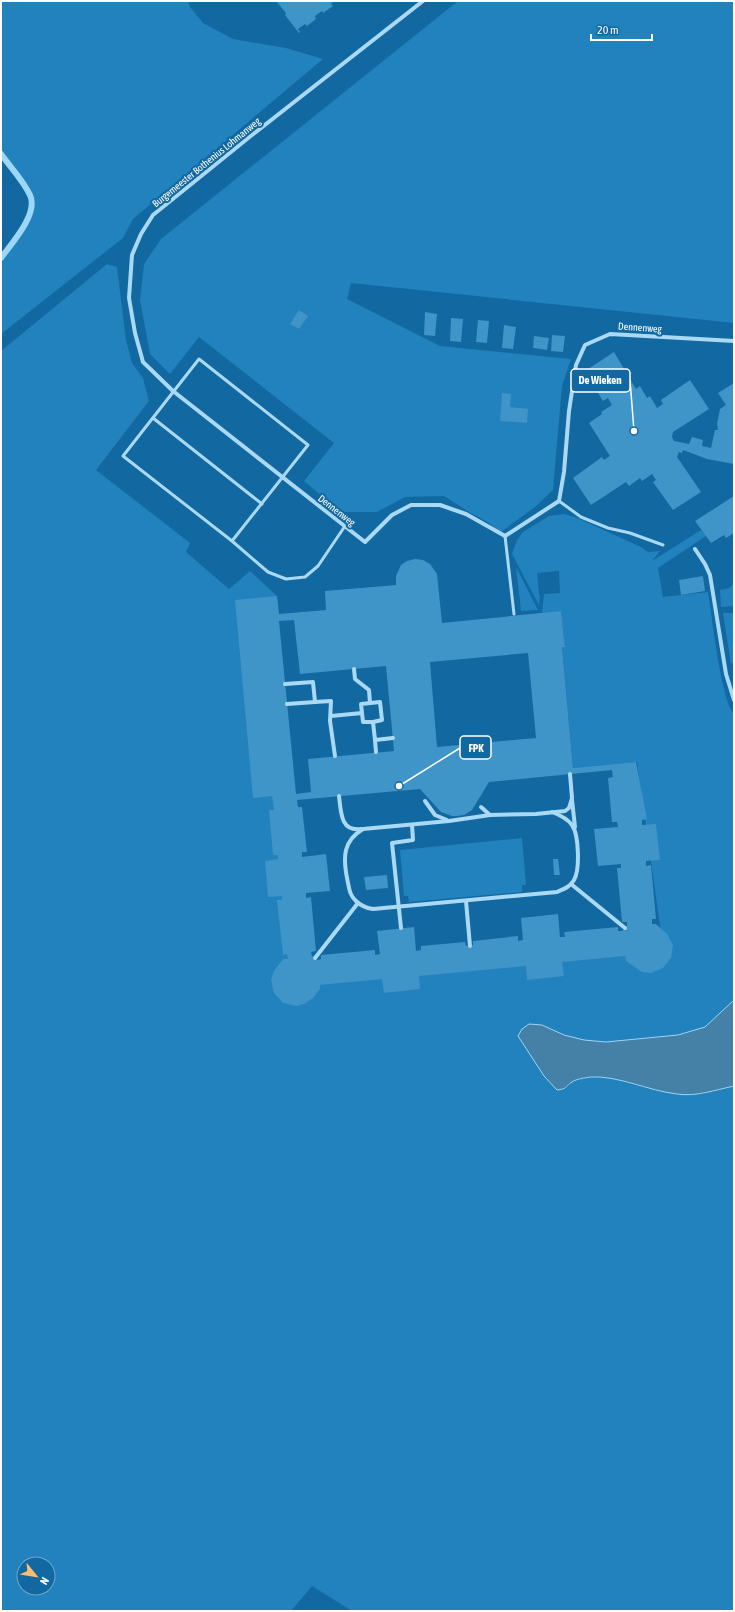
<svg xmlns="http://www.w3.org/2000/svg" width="735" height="1612" font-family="'Asap Condensed',sans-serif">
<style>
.green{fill:#2182bd;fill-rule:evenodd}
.water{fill:#4580a7;stroke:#9cd6f8}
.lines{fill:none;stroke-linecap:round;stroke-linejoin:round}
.stream{stroke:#9cd6f8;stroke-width:6}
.building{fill:#3f94c8;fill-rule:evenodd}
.lane{stroke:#aad9f5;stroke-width:3}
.street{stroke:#aad9f5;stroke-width:4}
.labels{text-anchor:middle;stroke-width:4;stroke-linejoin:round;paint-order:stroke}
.street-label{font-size:10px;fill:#fff;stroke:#1268a0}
.leader{fill:none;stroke:#fff;stroke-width:1.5}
.callout-dot{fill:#fff;stroke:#1268a0;stroke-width:1.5}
.callout{fill:#1268a0;stroke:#fff;stroke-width:1.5}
.callout-label{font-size:11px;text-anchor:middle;font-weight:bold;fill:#fff}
</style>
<rect width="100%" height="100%" fill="#1268a0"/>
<!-- green -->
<g class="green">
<polygon points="1,1 188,1 190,7 203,23 233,39 286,48 323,59 133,219 123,238 1,334 1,258 32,215 34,201 1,150"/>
<polygon points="458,1 734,1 734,323 351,283 347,299 440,346 571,359 562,386 553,490 535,507 501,532 486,521 469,512 444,496 405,497 377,512 341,512 304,481 334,443 199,337 170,374 150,354 140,300 144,264 161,239"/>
<path d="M 107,264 L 117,267 L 126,340 L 132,363 L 143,378 L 149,401 L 96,470 L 190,543 L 186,552 L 229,589 L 250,571 L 277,596 L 251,608 L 297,980 L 663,947 L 637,762 L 573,768 L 562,647 L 565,647 L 561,612 L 542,613 L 544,594 L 560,593 L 559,571 L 537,573 L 539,595 L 540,595 L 539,605 L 512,554 L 517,540 L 523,532 L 549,516 L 564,514 L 575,517 L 641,547 L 648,552 L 660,551 L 652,561 L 701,530 L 706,536 L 658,568 L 663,597 L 708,592 C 712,615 721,700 734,714 L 734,1000 L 705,1027 L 678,1035 L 606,1042 L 584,1040 L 564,1035 L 542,1025 L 566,1089 L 573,1081 L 590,1077 L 608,1077 L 646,1088 L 702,1094 L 734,1086 L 734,1611 L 352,1611 L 312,1586 L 291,1611 L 4,1611 L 1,1609 L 1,351 ZM 24,1564 L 48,1564 L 48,1588 L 24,1588 Z"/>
<polygon points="516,567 538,610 521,611"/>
<polygon points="734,584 734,606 721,607 720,590 729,588"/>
<polygon points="723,613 734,613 734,662 731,664"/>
<polygon points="522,838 526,885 522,885 522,892 409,902 408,896 404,896 400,850"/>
</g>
<!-- water -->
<path class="water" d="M 734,1000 L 734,1086 C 715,1090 696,1097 677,1094 C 649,1091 617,1075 590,1077 C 585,1078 576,1079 572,1082 C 565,1087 567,1089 557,1090 L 544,1076 L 518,1036 L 522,1029 L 529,1024 L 542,1025 L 564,1035 L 584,1040 L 606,1042 L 678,1035 L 705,1027 Z"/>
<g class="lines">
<!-- stream -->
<path class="stream" d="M 1,154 C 11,168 23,180 30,195 C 39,214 11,244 1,258"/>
</g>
<!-- building -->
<g class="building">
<polygon points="276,1 334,1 331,4 333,6 323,13 322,11 315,16 316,19 307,26 305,24 298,29 300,32 299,33 285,15 286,13"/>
<polygon points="299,310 308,316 299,329 290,324"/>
<polygon points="425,312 437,314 435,336 424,335"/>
<polygon points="451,318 463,319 461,342 450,341"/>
<polygon points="478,320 489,321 487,343 476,342"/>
<polygon points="504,325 516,327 513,349 502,348"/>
<polygon points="552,335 565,336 563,352 551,351"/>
<polygon points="534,336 549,338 547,350 533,348"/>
<polygon points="614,352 636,389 640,386 647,398 650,396 657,408 663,404 661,400 690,380 709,409 673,432 672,437 674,441 689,444 692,437 703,440 702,446 711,448 715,430 718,430 717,424 720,409 726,405 718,393 734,383 734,464 707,459 683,450 682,453 679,452 677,457 701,492 673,510 653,482 656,480 652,474 642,481 640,478 629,486 626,482 591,505 573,478 602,457 604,460 610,456 589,423 602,414 601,412 612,405 608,398 603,401 585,371"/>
<polygon points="502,393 511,394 510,407 528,409 527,423 500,421"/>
<polygon points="734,496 734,533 726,538 724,535 711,543 695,521"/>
<path d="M 415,559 L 423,560 L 430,564 L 437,574 L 442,623 L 561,611 L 565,647 L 562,647 L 573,768 L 636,762 L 647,819 L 642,820 L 642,825 L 656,824 L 660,860 L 646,861 L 646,866 L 651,865 L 656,919 L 652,919 L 652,924 L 656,924 L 667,934 L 673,945 L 671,958 L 663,968 L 651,973 L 642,972 L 626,961 L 625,956 L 562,962 L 564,976 L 527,980 L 526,966 L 419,976 L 420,989 L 384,993 L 382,979 L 320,985 L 320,989 L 313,998 L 304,1004 L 297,1006 L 283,1003 L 274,993 L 271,980 L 274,971 L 283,959 L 288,959 L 287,954 L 283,955 L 277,900 L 282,900 L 282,896 L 268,897 L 265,861 L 278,859 L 278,855 L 273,855 L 269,810 L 274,810 L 272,796 L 253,798 L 235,600 L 277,596 L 279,614 L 326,610 L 325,591 L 396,585 L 396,576 L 401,565 L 407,561 ZM 294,620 L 300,674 L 386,666 L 394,751 L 308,759 L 311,792 L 296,794 L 279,621 ZM 528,653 L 536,738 L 437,747 L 430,662 ZM 612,770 L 613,777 L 608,778 L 612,822 L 617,822 L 618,827 L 594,829 L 598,866 L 621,864 L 621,868 L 617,868 L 622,922 L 627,922 L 627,926 L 622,931 L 618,931 L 618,927 L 564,932 L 565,937 L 560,937 L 558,914 L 521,918 L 523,940 L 518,941 L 518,936 L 473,941 L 473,945 L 466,946 L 465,942 L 421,946 L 421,950 L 416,951 L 414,927 L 377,931 L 380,954 L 375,955 L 375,950 L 321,955 L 321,959 L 317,960 L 312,956 L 311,952 L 316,951 L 311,897 L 306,898 L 306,893 L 330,891 L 326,854 L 302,857 L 302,852 L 307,852 L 302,807 L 298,807 L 297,800 L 420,789 L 441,812 L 452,816 L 457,816 L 464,815 L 472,810 L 489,782 Z"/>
<polygon points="703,576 705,591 681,595 679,580"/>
<polygon points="553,859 558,859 560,875 554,875"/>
<polygon points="387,875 388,888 366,890 364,877"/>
</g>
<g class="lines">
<!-- lane -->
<g class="lane">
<polygon points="199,359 308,445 232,541 123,456"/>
<polyline points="153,418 262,504"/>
<polyline points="559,501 581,517 608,528 630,533 663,545"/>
<polyline points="505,536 514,614"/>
<polyline points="232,541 268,572 286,579 305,577 318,566 345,526"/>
</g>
<!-- street -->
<g class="street">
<polyline points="423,1 252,135 153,215 141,234 132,255 129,298 135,333 143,362 173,391 365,542 392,515 411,505 440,505 466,514 505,536 559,501 564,472 569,411 576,365 585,345 610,334 734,341"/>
<polyline points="695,549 705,564 710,575 726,674 734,700"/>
<polyline points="354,669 355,679 369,690 370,703"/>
<polyline points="285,684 313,682 315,702 287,704"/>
<polyline points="315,702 331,701 330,721 335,756"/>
<polyline points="362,713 361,704 380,702 382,720 373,722"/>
<polyline points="331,716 362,713 363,722 373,722 375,740 393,738"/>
<polyline points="375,740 376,752"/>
<path d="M 339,796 C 341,811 340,832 361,829"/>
<polyline points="572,800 575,827"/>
<polyline points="425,801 435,815 447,820"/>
<polyline points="481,807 490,815"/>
<path d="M 552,812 C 560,815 567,818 572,825 C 579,835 580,870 574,880 C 570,887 564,889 557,892 L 373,909 C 366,908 361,906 356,901 C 349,895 349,887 347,878 C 343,857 343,841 363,829 L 449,821 L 490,815 L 536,814 L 565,811 L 569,808 L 572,798 L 570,774"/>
<polyline points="571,884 625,928"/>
<polyline points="466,901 470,946"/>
<polyline points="401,928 392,843 413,840 412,825"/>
<polyline points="315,958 358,903"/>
</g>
</g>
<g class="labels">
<!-- street labels -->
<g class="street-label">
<text transform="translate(206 162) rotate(-39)" y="4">Burgemeester Bothenius Lohmanweg</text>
<text transform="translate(640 327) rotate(4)" y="4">Dennenweg</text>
<text transform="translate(337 510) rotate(38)" y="4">Dennenweg</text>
</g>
</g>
<!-- callouts -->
<path class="leader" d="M634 431L630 380M399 786L460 748"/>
<g class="callout-dot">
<circle cx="634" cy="431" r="4"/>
<circle cx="399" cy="786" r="4"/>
</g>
<g class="callout">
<rect x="571" y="369" width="59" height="23" rx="4"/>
<rect x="460" y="736" width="31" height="23" rx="4"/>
</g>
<g class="callout-label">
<text x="600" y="384">De Wieken</text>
<text x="476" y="752">FPK</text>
</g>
<!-- border -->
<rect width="735" height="1612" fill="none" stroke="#ffffff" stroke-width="4"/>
<!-- north arrow -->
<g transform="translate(36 1576) rotate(120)"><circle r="19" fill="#1268a0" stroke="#71a4c6"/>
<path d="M0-3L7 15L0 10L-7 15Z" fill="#ffbc6e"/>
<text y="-6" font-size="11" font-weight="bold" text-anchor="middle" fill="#ffffff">N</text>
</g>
<!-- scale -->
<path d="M591 34v6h61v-6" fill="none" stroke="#ffffff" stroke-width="2"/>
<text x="597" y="34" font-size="12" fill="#ffffff" stroke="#1268a0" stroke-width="3" paint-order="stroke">20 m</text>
</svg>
